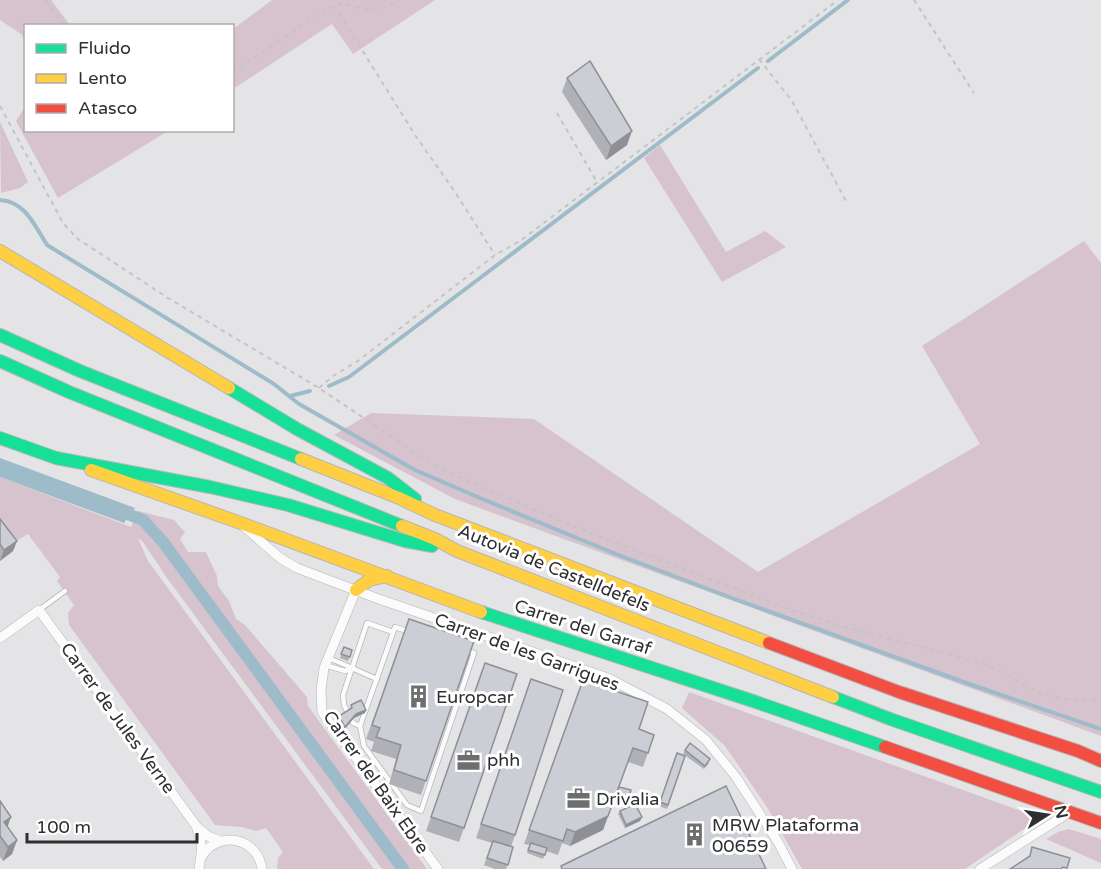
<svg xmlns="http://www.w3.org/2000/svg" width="1101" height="869" font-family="'Varela Round',sans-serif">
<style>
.green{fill:#d6c3cd}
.water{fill:#9ebbca}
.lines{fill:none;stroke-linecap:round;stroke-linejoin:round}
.stream{stroke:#9ebbca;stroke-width:4}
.canal{stroke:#9ebbca;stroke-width:12}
.lane-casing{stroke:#b6b6b8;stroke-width:6}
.street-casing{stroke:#b6b6b8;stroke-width:10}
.fast-casing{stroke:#b6b6b8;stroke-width:14}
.slow-casing{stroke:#b6b6b8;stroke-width:14}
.jam-casing{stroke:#b6b6b8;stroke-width:14}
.path{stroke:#c4c4c5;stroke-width:2;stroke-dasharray:4.5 4.5;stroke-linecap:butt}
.lane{stroke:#fbfbfb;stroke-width:4.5}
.street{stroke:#fbfbfb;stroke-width:9}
.fast{stroke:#16e098;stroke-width:12}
.slow{stroke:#ffcf43;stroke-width:12}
.jam{stroke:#f24e42;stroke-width:12}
.wall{fill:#afb1b7}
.shaded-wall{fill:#8e9095}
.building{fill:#cbced5;stroke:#8e9095;stroke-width:1.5}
.labels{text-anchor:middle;stroke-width:6;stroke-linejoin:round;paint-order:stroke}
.street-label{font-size:18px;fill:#2f2f31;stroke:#fff}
.poi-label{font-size:18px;fill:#2f2f31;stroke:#fff;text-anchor:start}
</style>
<rect width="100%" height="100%" fill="#e4e4e6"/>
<!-- green -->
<g class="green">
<polygon points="0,0 51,0 70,25 26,26 25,41 21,34 0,20"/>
<polygon points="272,0 435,0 353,54 332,24 233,89 233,29"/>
<polygon points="25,107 26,130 168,131 58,198 16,121"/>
<polygon points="0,122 28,182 20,188 1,193"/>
<polygon points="660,145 726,252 765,231 786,247 722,282 644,158"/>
<polygon points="1084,241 1101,263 1101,736 455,499 334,435 371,413 534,419 758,572 980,444 922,346"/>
<polygon points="0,477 131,527 138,511 174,520 185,532 180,539 188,552 206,552 217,576 218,586 229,601 236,619 245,625 307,697 308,706 427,869 382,869 167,578 143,542 138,538 148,561 374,869 277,869 278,858 283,852 266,828 256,831 242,827 215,825 69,625 68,613 74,605 57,581 60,577 28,534 11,544 0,530"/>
<polygon points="689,692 1033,815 1027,827 965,869 802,869 767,807 725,746 682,708"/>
<polygon points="1069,829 1101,839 1101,863 1046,839 1058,832"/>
</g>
<!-- water -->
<polygon class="water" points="0,458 135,508 124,523 0,477"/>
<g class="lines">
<!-- stream -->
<g class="stream">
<polyline points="768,61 848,0"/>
<path d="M 0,200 C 25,201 35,226 47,245 L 274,384 L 299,404 L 415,470 L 480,498 L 616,554 L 721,594 L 972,685 L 1101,729"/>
<polyline points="329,386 349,377 758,68"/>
<polyline points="290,396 310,391"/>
</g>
<!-- canal -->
<polyline class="canal" points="117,510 143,520 163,542 403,869"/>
<defs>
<g id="lane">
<polyline points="39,610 65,591"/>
<polygon points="395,627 474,653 421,811 407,805 364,746 360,726"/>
<path d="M 328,658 C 345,664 359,672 377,679"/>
<polyline points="325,665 345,671 351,669"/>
<polyline points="360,726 353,723 344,705 343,695 367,623 393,632"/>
</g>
<g id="street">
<polyline points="242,525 280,558 297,568 376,598 608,678 667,709 706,740 736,777 778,842 792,869"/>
<polyline points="356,590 324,668 321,690 322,712 438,869"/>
<polyline points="0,638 39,610 197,827 208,836 220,841"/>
<path d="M 197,829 C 204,846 201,852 199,869"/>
<path d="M 202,856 C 219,829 258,838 262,869"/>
<polyline points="980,869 1070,812"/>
</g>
<g id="fast">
<polyline points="0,335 80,371 301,459"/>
<polyline points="0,361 69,392 402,526"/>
<polyline points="229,388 297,429 388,478 415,499"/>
<polyline points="0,438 56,458 210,487 288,505 405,541 432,546"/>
<polyline points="481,612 756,702 885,747"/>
<polyline points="833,697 893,720 1101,792"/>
</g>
<g id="slow">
<polyline points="0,251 229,388"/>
<polyline points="301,459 399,498 435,515 769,643"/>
<polyline points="91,470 238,522 481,612"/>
<polyline points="402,526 435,539 457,551 833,697"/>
<polyline points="356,590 369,580 387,576"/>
</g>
<g id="jam">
<polyline points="769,643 899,692 1078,751 1101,761"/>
<polyline points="885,747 1101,823"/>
</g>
</defs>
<!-- lane casing -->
<use href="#lane" class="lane-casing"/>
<!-- street casing -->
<use href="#street" class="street-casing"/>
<!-- fast casing -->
<use href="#fast" class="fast-casing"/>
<!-- slow casing -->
<use href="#slow" class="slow-casing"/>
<!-- jam casing -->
<use href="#jam" class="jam-casing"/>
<!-- path -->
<g class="path">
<polyline points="45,0 64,26"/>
<polyline points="914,0 974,93"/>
<polyline points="334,5 415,135 455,192 495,255"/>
<polyline points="759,59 792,101 846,201"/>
<path d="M 232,73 L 326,9 C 346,0 349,7 368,9 C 378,10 391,5 400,0"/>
<polyline points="0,106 63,223 78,239 168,298 319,388 438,468 572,526 788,609 842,626 982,663 1004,673 1041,694 1078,701 1101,699"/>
<polyline points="557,113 597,182"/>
<polyline points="319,388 333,376 358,361 495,255 520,241 838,0"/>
</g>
<!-- lane -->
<use href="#lane" class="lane"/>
<!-- street -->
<use href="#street" class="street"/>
<!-- fast -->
<use href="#fast" class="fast"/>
<!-- slow -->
<use href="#slow" class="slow"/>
<!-- jam -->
<use href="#jam" class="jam"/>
</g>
<!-- wall -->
<g class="wall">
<polygon points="567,78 627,145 606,160 562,92"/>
<polygon points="0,519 17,541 13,551 0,561"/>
<polygon points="409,619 474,641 421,795 389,784 396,759 371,751 374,742 366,739"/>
<polygon points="344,647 352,650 348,661 340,658"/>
<polygon points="485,663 464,828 459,842 426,831"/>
<polygon points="531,679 515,835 511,847 513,847 506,869 495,869 484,865 492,843 476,838"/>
<polygon points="583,680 639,729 654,735 643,767 628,762 603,830 570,846 562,843 558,855 546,851 543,859 527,853 530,845 524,844"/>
<polygon points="351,705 366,710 365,713 354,718 344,730 338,719 339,716 350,710"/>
<polygon points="685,750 709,763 704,769 683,754"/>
<polygon points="677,753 685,756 667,809 659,806"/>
<polygon points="619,787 631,790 628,800 616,796"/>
<polygon points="0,801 8,827 17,840 12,854 3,861 0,857"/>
<polygon points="620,811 642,817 640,821 625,828 618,814"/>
</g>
<!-- shaded-wall -->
<g class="shaded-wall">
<polygon points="632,131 627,145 606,160 611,146"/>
<polygon points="17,541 13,551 0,561 4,550"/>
<polygon points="366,710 365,713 354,718 344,730 345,727 356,714"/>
<polygon points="633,748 603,830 570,846 575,832"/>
<polygon points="11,817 6,831 4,822"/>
<polygon points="642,817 640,821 625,828 626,825"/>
<polygon points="17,840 12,854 3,861 8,847"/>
</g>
<!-- building -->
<g class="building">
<polygon points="590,61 632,131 611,146 567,78"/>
<polygon points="0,519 17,541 4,550 0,544"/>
<polygon points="409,619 474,641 426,781 394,770 401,745 376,737 380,728 372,725"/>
<polygon points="344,647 352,650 350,657 341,654"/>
<polygon points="485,663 517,674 464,828 431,817"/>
<polygon points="531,679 563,690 515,835 481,824"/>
<polygon points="583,680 648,702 639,729 654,735 648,753 633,748 608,816 575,832 567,829 563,841 529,830"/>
<polygon points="361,700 366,710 356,714 345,727 339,716 352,708 351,705"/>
<polygon points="690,743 710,759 705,766 685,750"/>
<polygon points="677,753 685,756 668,805 660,802"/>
<polygon points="726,786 766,869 562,869 561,866"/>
<polygon points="619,787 631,790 629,796 617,793"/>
<polygon points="0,801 11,817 4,822 17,840 8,847 0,836"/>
<polygon points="635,804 642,817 626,825 620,811"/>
<polygon points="493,841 513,847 508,865 487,858"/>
<polygon points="531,843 547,848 545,855 528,850"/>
<polygon points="1032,847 1070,858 1067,868 1063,867 1061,869 1010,869 1030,856"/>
</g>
<!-- icons -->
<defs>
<symbol id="building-bare" viewBox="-9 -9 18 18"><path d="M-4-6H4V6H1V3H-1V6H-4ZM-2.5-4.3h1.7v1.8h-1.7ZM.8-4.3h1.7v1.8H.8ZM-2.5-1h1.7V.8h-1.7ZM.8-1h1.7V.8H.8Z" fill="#6e6e70" stroke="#fff" stroke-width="2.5" paint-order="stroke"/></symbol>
<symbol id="office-bare" viewBox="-9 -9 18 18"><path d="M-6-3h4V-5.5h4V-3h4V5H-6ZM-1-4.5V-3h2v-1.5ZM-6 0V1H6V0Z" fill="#6e6e70" stroke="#fff" stroke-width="2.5" paint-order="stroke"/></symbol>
</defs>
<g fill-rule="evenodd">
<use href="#building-bare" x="402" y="680" width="33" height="33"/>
<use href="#office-bare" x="452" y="744" width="33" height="33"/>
<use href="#office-bare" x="562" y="782" width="33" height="33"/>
<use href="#building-bare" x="678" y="818" width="33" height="33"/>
</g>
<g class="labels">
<!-- street labels -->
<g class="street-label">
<text transform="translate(554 568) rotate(22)" y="6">Autovia de Castelldefels</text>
<text transform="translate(583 627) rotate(18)" y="6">Carrer del Garraf</text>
<text transform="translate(527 652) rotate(20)" y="6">Carrer de les Garrigues</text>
<text transform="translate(118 718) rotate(54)" y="6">Carrer de Jules Verne</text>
<text transform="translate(376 782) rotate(55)" y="6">Carrer del Baix Ebre</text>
</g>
<!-- poi labels -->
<g class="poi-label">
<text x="436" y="703">Europcar</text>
<text x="487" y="766">phh</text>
<text x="596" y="805">Drivalia</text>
<text x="712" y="831">MRW Plataforma<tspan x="712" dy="21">00659</tspan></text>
</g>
</g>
<!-- legend -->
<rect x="24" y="24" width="210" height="108" fill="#ffffff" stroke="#acacad" stroke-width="1.5"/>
<rect x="36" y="44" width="30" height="9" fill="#16e098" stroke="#acacad" stroke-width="1.5"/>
<text x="78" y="54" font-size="18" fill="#2f2f31">Fluido</text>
<rect x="36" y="74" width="30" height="9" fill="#ffcf43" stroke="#acacad" stroke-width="1.5"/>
<text x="78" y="84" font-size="18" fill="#2f2f31">Lento</text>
<rect x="36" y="104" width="30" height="9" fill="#f24e42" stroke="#acacad" stroke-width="1.5"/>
<text x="78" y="114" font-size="18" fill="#2f2f31">Atasco</text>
<!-- north arrow -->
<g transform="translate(1047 815) rotate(78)" stroke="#ffffff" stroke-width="4.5" paint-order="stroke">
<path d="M0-4.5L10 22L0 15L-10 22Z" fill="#2f2f31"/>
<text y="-9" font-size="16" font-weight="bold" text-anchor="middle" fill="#2f2f31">N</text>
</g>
<!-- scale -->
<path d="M27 833v9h170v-9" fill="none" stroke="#2f2f31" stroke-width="3"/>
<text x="36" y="833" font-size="18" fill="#2f2f31" stroke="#ffffff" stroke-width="4.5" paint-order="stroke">100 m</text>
</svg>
